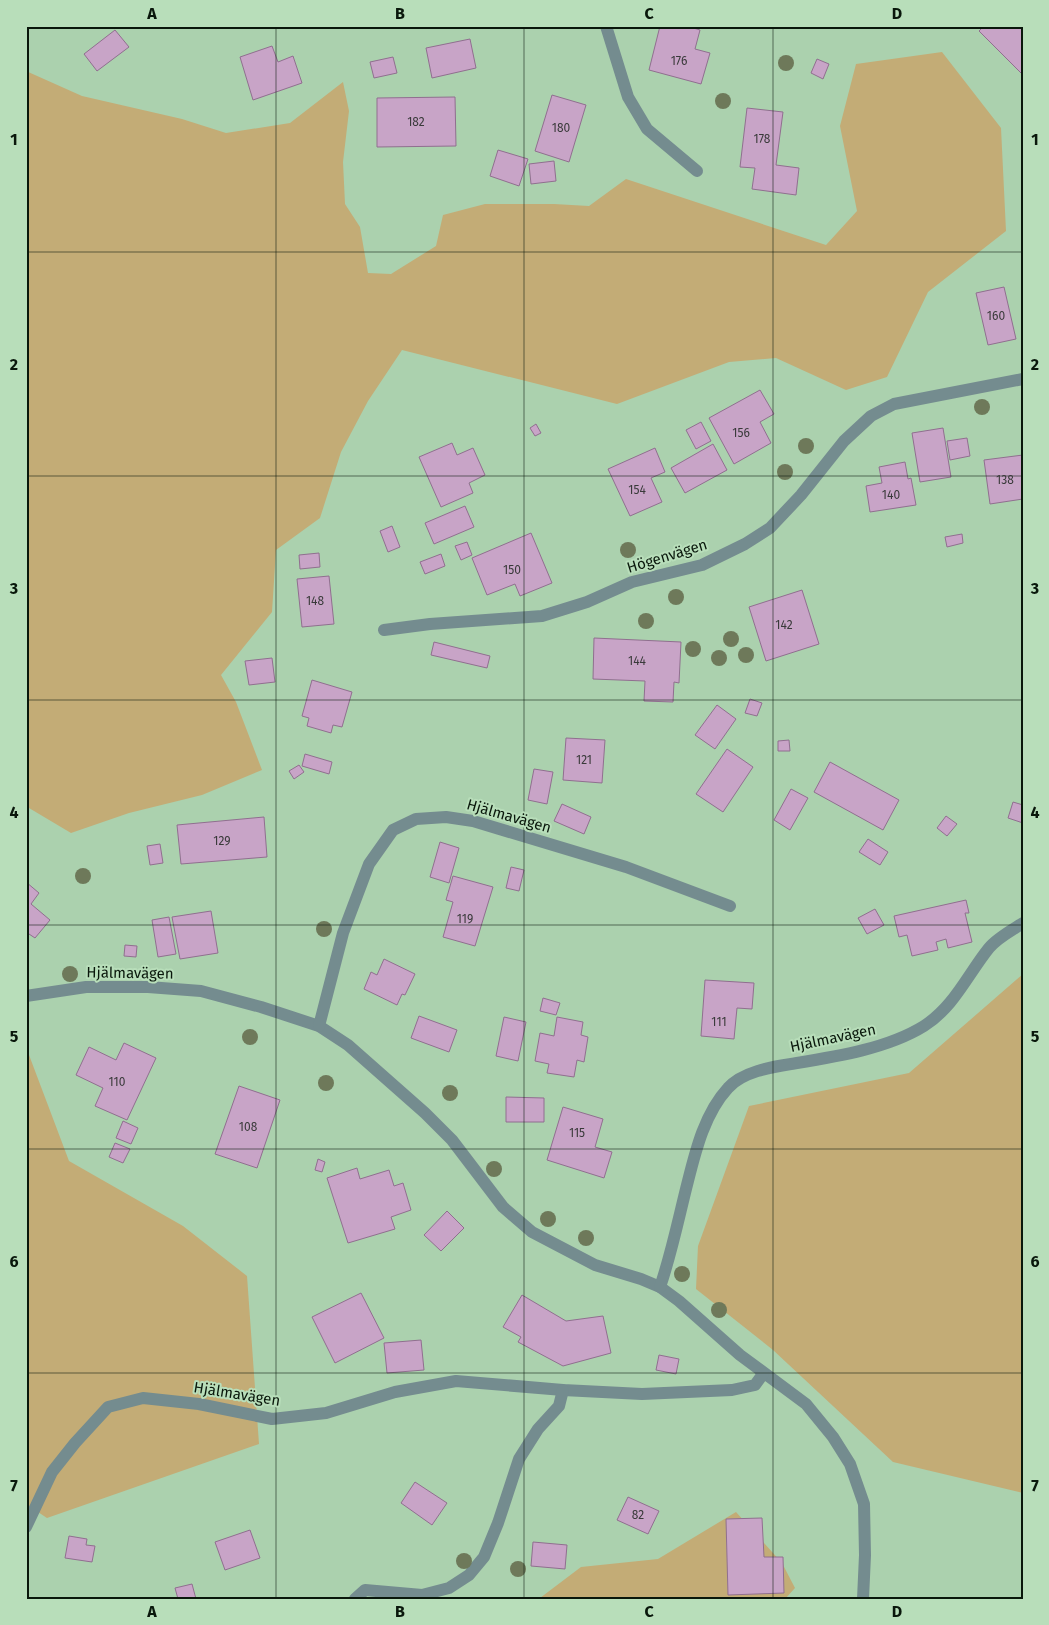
<svg xmlns="http://www.w3.org/2000/svg" width="1049" height="1625" font-family="'Fira Sans',sans-serif">
<style>
.green{fill:#c3ac76}
.building{fill:#c8a4c7;stroke:#906f8f}
.lines{fill:none;stroke-linecap:round;stroke-linejoin:round}
.minor{stroke:#748c8f;stroke-width:12}
.tree{fill:#6e795a}
.grid{fill:none;stroke:#09170b;stroke-width:1;stroke-opacity:0.55}
.labels{text-anchor:middle;stroke-width:4;stroke-linejoin:round;paint-order:stroke}
.number-label{font-size:12px;fill:#393a3a}
.street-label{font-size:15px;fill:#09170b;stroke:#b8deba}
.neatline{fill:none;stroke:#09170b;stroke-width:2}
.grid-label{font-size:16px;text-anchor:middle;font-weight:bold;fill:#09170b}
</style>
<rect width="100%" height="100%" fill="#abd1ae"/>
<!-- green -->
<g class="green">
<polygon points="942,52 1001,128 1006,231 928,292 887,377 846,390 776,358 729,362 617,404 402,350 368,401 341,452 320,518 276,550 272,612 221,675 236,702 262,770 202,795 129,813 71,833 29,808 26,810 26,71 82,96 182,119 226,133 290,123 343,82 349,111 343,162 345,204 360,227 368,273 391,274 436,246 443,215 485,204 554,204 589,206 626,179 826,245 857,211 840,126 856,64"/>
<polygon points="1023,974 1023,1493 893,1462 773,1350 696,1289 698,1246 749,1106 909,1073"/>
<polygon points="26,1047 69,1161 183,1226 247,1276 259,1444 47,1518 26,1504"/>
<polygon points="736,1512 782,1563 795,1588 785,1599 541,1599 540,1598 581,1567 658,1559"/>
</g>
<!-- building -->
<g class="building">
<polygon points="660,26 687,26 700,30 695,49 710,53 701,84 649,70"/>
<polygon points="984,26 1023,26 1023,75 979,31"/>
<polygon points="115,30 129,47 97,71 84,54"/>
<polygon points="470,39 476,68 432,78 426,48"/>
<polygon points="272,46 278,62 293,56 302,83 253,100 240,57"/>
<polygon points="393,57 397,73 374,78 370,62"/>
<polygon points="817,59 829,64 823,79 811,73"/>
<polygon points="552,95 586,105 569,162 535,151"/>
<polygon points="455,97 456,146 377,147 377,98"/>
<polygon points="747,108 783,112 776,165 799,168 796,195 752,189 755,168 740,167"/>
<polygon points="498,150 528,159 519,186 490,176"/>
<polygon points="554,161 556,181 531,184 529,164"/>
<polygon points="1004,287 1016,339 988,345 976,293"/>
<polygon points="760,390 774,414 760,422 771,443 734,464 709,418"/>
<polygon points="701,422 711,441 696,449 686,430"/>
<polygon points="536,424 541,433 535,436 530,428"/>
<polygon points="943,428 951,477 920,482 912,433"/>
<polygon points="967,438 970,456 950,460 947,441"/>
<polygon points="452,443 457,455 473,448 485,475 469,483 473,493 441,507 419,457"/>
<polygon points="713,444 727,470 685,493 671,468"/>
<polygon points="655,448 665,472 651,478 662,502 630,516 608,469"/>
<polygon points="1023,455 1023,499 990,504 984,460"/>
<polygon points="905,462 908,479 911,478 916,505 870,512 866,486 882,483 879,467"/>
<polygon points="465,506 474,527 434,544 425,523"/>
<polygon points="392,526 400,547 388,552 380,531"/>
<polygon points="531,533 552,583 520,596 515,584 487,595 472,558"/>
<polygon points="962,534 963,543 947,547 945,537"/>
<polygon points="467,542 472,555 461,560 455,546"/>
<polygon points="319,553 320,567 300,569 299,555"/>
<polygon points="441,554 445,566 425,574 420,562"/>
<polygon points="329,576 334,624 302,627 297,579"/>
<polygon points="802,590 819,644 766,661 749,607"/>
<polygon points="594,638 681,642 679,683 674,682 673,702 644,701 645,681 593,679"/>
<polygon points="434,642 490,656 487,668 431,655"/>
<polygon points="272,658 275,682 249,685 245,661"/>
<polygon points="312,680 352,692 342,727 333,725 331,733 307,726 309,718 302,716"/>
<polygon points="750,699 762,703 757,716 745,713"/>
<polygon points="717,705 736,719 715,749 695,735"/>
<polygon points="566,738 605,740 602,783 563,780"/>
<polygon points="789,740 790,751 778,751 778,741"/>
<polygon points="727,749 753,767 723,812 696,794"/>
<polygon points="305,754 332,762 329,774 302,766"/>
<polygon points="830,762 899,800 883,830 814,792"/>
<polygon points="299,765 304,772 294,779 289,771"/>
<polygon points="534,769 553,772 547,804 528,800"/>
<polygon points="791,789 808,798 790,830 774,820"/>
<polygon points="1013,802 1023,805 1023,823 1008,818"/>
<polygon points="562,804 591,817 584,834 554,821"/>
<polygon points="946,816 957,824 947,836 937,828"/>
<polygon points="264,817 267,857 181,864 177,825"/>
<polygon points="868,839 888,852 880,865 859,852"/>
<polygon points="440,842 459,848 449,883 430,877"/>
<polygon points="160,844 163,863 150,865 147,846"/>
<polygon points="511,867 524,870 519,891 506,888"/>
<polygon points="453,876 493,887 475,946 443,937 453,902 446,900"/>
<polygon points="26,882 39,893 31,904 50,920 35,938 26,932"/>
<polygon points="966,900 969,913 965,913 972,942 948,948 946,939 936,942 938,950 912,956 907,935 899,937 894,916"/>
<polygon points="875,909 884,925 867,934 858,918"/>
<polygon points="211,911 218,953 180,959 172,917"/>
<polygon points="169,917 176,954 158,957 152,920"/>
<polygon points="125,945 137,946 136,957 124,956"/>
<polygon points="384,959 415,974 405,995 402,994 397,1005 364,989 371,972 377,975"/>
<polygon points="705,980 754,983 752,1009 737,1008 734,1039 701,1036"/>
<polygon points="543,998 560,1003 556,1015 540,1011"/>
<polygon points="419,1016 457,1030 449,1052 411,1038"/>
<polygon points="504,1017 526,1022 518,1061 496,1056"/>
<polygon points="557,1017 583,1022 581,1035 588,1037 584,1062 577,1060 574,1077 547,1073 549,1064 535,1061 540,1033 554,1036"/>
<polygon points="124,1043 156,1058 127,1120 95,1106 103,1088 76,1075 89,1047 116,1060"/>
<polygon points="239,1086 280,1100 257,1168 215,1154"/>
<polygon points="506,1097 544,1098 544,1122 506,1122"/>
<polygon points="563,1107 603,1119 595,1147 612,1152 604,1178 547,1160"/>
<polygon points="123,1121 138,1128 131,1144 116,1138"/>
<polygon points="115,1143 130,1149 123,1163 109,1157"/>
<polygon points="318,1159 325,1162 322,1172 315,1170"/>
<polygon points="357,1168 360,1179 389,1170 394,1186 403,1183 411,1210 391,1217 395,1229 348,1243 327,1178"/>
<polygon points="447,1211 464,1228 441,1251 424,1235"/>
<polygon points="361,1293 384,1338 335,1363 312,1317"/>
<polygon points="522,1295 566,1321 603,1316 611,1353 563,1366 518,1342 521,1337 503,1327"/>
<polygon points="421,1340 424,1370 387,1373 384,1343"/>
<polygon points="659,1355 679,1359 676,1374 656,1370"/>
<polygon points="415,1482 447,1503 432,1525 401,1503"/>
<polygon points="628,1497 659,1511 648,1534 617,1520"/>
<polygon points="762,1518 764,1557 783,1557 784,1593 728,1595 726,1519"/>
<polygon points="250,1530 260,1558 225,1570 215,1542"/>
<polygon points="69,1536 87,1539 86,1545 95,1546 92,1562 65,1558"/>
<polygon points="533,1542 567,1545 565,1569 531,1566"/>
<polygon points="192,1584 196,1599 178,1599 175,1588"/>
</g>
<g class="lines">
<!-- minor -->
<g class="minor">
<polyline points="606,26 628,97 647,129 697,171"/>
<polyline points="384,630 430,624 542,616 587,602 632,582 702,565 745,544 770,528 801,495 844,441 871,416 894,404 1023,379"/>
<polyline points="26,996 86,987 148,987 201,991 261,1007 319,1026 348,1045 425,1113 452,1140 503,1207 532,1232 595,1265 641,1279 660,1287 679,1301 740,1355 806,1404 833,1437 850,1464 864,1504 865,1555 863,1599"/>
<polyline points="319,1026 343,933 369,864 393,830 416,819 446,817 473,821 626,867 730,906"/>
<path d="M 660,1287 C 672,1252 679,1216 688,1181 C 696,1149 705,1113 728,1088 C 742,1072 771,1067 791,1064 C 834,1057 887,1049 924,1026 C 954,1007 968,974 989,948 C 997,938 1012,930 1023,923"/>
<polyline points="26,1527 52,1472 75,1443 108,1407 143,1398 199,1404 272,1419 326,1413 395,1392 456,1381 563,1390 642,1394 732,1390 755,1385 763,1374"/>
<polyline points="355,1599 365,1590 422,1595 449,1588 469,1575 484,1557 498,1523 519,1459 538,1429 559,1406 563,1390"/>
</g>
</g>
<!-- trees -->
<g class="tree">
<circle cx="786" cy="63" r="8"/>
<circle cx="723" cy="101" r="8"/>
<circle cx="982" cy="407" r="8"/>
<circle cx="806" cy="446" r="8"/>
<circle cx="785" cy="472" r="8"/>
<circle cx="628" cy="550" r="8"/>
<circle cx="676" cy="597" r="8"/>
<circle cx="646" cy="621" r="8"/>
<circle cx="731" cy="639" r="8"/>
<circle cx="693" cy="649" r="8"/>
<circle cx="746" cy="655" r="8"/>
<circle cx="719" cy="658" r="8"/>
<circle cx="83" cy="876" r="8"/>
<circle cx="324" cy="929" r="8"/>
<circle cx="70" cy="974" r="8"/>
<circle cx="250" cy="1037" r="8"/>
<circle cx="326" cy="1083" r="8"/>
<circle cx="450" cy="1093" r="8"/>
<circle cx="494" cy="1169" r="8"/>
<circle cx="548" cy="1219" r="8"/>
<circle cx="586" cy="1238" r="8"/>
<circle cx="682" cy="1274" r="8"/>
<circle cx="719" cy="1310" r="8"/>
<circle cx="464" cy="1561" r="8"/>
<circle cx="518" cy="1569" r="8"/>
</g>
<!-- grid -->
<path class="grid" d="M 276,26 L 276,1599M 524,26 L 524,1599M 773,26 L 773,1599M 26,252 L 1023,252M 26,476 L 1023,476M 26,700 L 1023,700M 26,925 L 1023,925M 26,1149 L 1023,1149M 26,1373 L 1023,1373"/>
<g class="labels">
<!-- number labels -->
<g class="number-label">
<text x="679" y="65">176</text>
<text x="416" y="126">182</text>
<text x="561" y="132">180</text>
<text x="762" y="143">178</text>
<text x="996" y="320">160</text>
<text x="741" y="437">156</text>
<text x="1005" y="484">138</text>
<text x="637" y="494">154</text>
<text x="891" y="499">140</text>
<text x="512" y="574">150</text>
<text x="315" y="605">148</text>
<text x="784" y="629">142</text>
<text x="637" y="665">144</text>
<text x="584" y="764">121</text>
<text x="222" y="845">129</text>
<text x="465" y="923">119</text>
<text x="719" y="1026">111</text>
<text x="117" y="1086">110</text>
<text x="248" y="1131">108</text>
<text x="577" y="1137">115</text>
<text x="638" y="1519">82</text>
</g>
<!-- street labels -->
<g class="street-label">
<text transform="translate(667 556) rotate(-17)" y="5">Högenvägen</text>
<text transform="translate(509 816) rotate(16)" y="5">Hjälmavägen</text>
<text transform="translate(130 973) rotate(1)" y="5">Hjälmavägen</text>
<text transform="translate(833 1038) rotate(-12)" y="5">Hjälmavägen</text>
<text transform="translate(237 1394) rotate(9)" y="5">Hjälmavägen</text>
</g>
</g>
<!-- border -->
<rect width="1049" height="1625" fill="none" stroke="#b8deba" stroke-width="55"/>
<rect x="28" y="28" width="994" height="1570" class="neatline"/>
<g class="grid-label">
<text x="152" y="19">A</text>
<text x="400" y="19">B</text>
<text x="649" y="19">C</text>
<text x="897" y="19">D</text>
<text x="14" y="145">1</text>
<text x="1035" y="145">1</text>
<text x="14" y="370">2</text>
<text x="1035" y="370">2</text>
<text x="14" y="594">3</text>
<text x="1035" y="594">3</text>
<text x="14" y="818">4</text>
<text x="1035" y="818">4</text>
<text x="14" y="1042">5</text>
<text x="1035" y="1042">5</text>
<text x="14" y="1267">6</text>
<text x="1035" y="1267">6</text>
<text x="14" y="1491">7</text>
<text x="1035" y="1491">7</text>
<text x="152" y="1617">A</text>
<text x="400" y="1617">B</text>
<text x="649" y="1617">C</text>
<text x="897" y="1617">D</text>
</g>
</svg>
